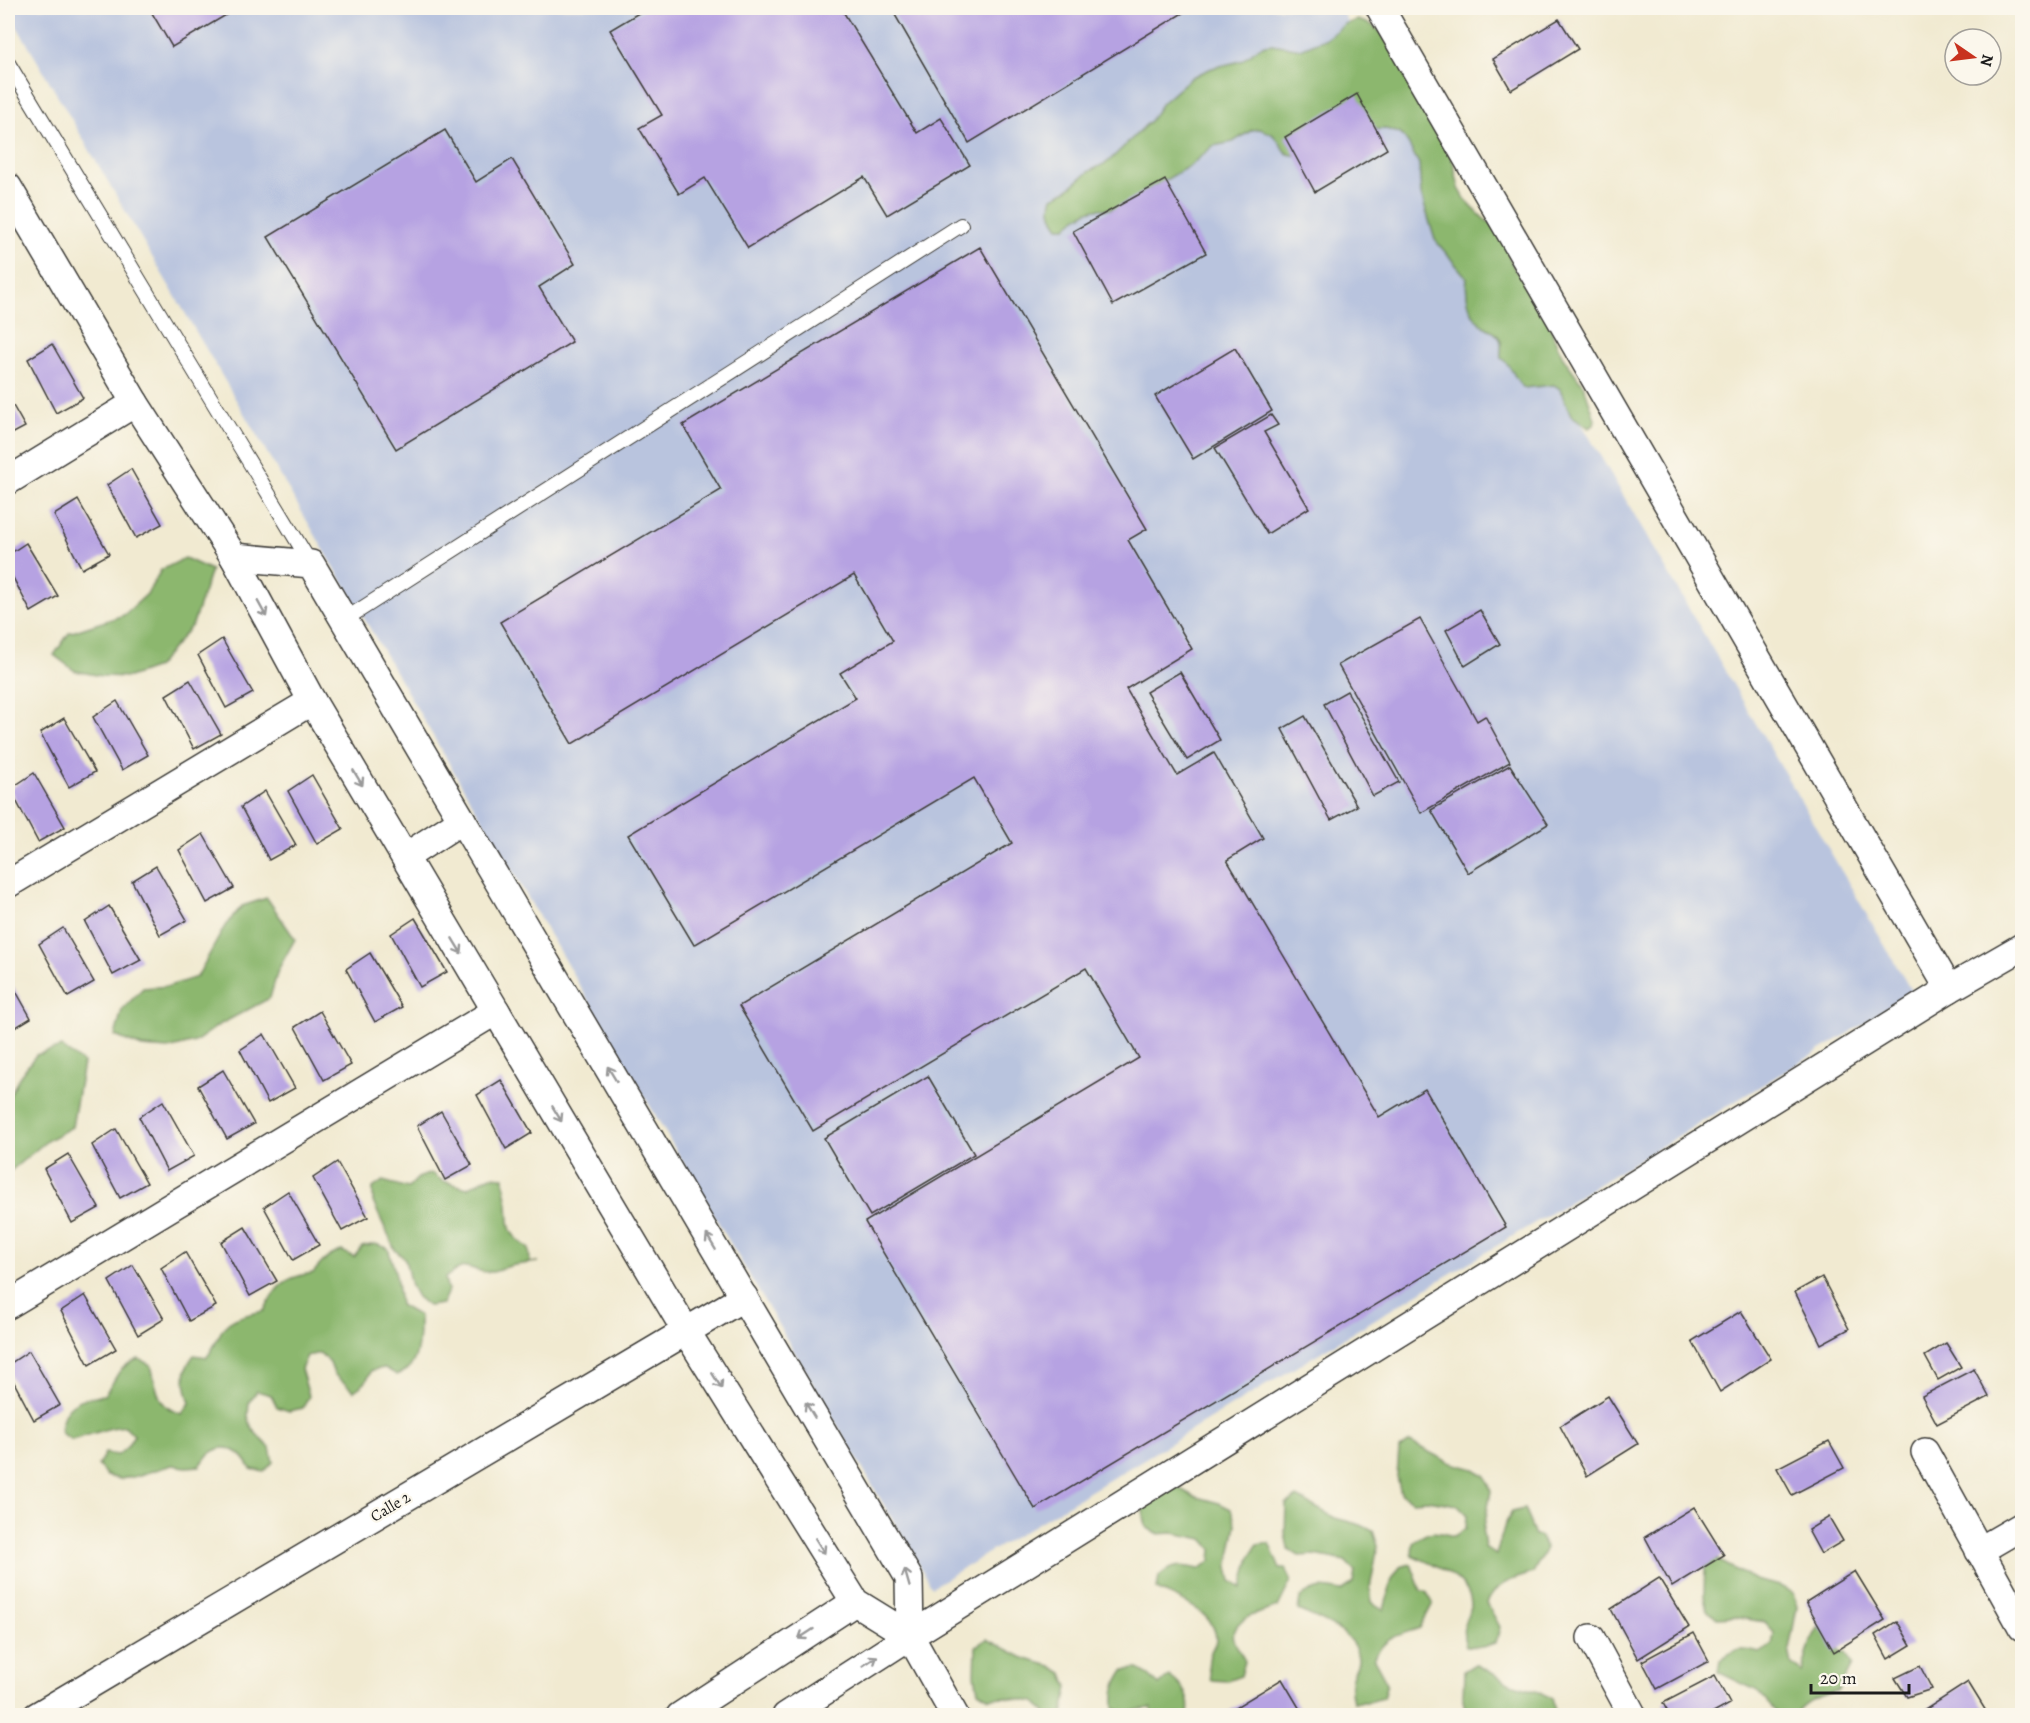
<svg xmlns="http://www.w3.org/2000/svg" width="2030" height="1723" font-family="Alegreya,serif">
<style>
.industrial{fill:#b9c4de}
.forest{fill:#8cb76e;stroke:#546a45;stroke-width:1.5}
.building{fill:#b6a2e2}
.lines{fill:none;stroke-linecap:round;stroke-linejoin:round}
.service-casing{stroke:#3c3b37;stroke-width:16}
.minor-casing{stroke:#3c3b37;stroke-width:30}
.service{stroke:#fff;stroke-width:14}
.minor{stroke:#fff;stroke-width:27}
.oneway{stroke:#999}
.labels{text-anchor:middle;stroke-width:4.5;stroke-linejoin:round;paint-order:stroke}
.street-label{font-size:16px;fill:#1c1c1c;stroke:#fbf7ec}
</style>
<rect width="100%" height="100%" fill="#fbf7ec"/>
<filter id="ink" filterUnits="userSpaceOnUse"><feTurbulence type="fractalNoise" baseFrequency=".0167" numOctaves="2"/><feDisplacementMap in="SourceGraphic" scale="12" xChannelSelector="R" yChannelSelector="G"/><feConvolveMatrix kernelMatrix="1 2 1 2 8 2 1 2 1" color-interpolation-filters="sRGB"/></filter>
<filter id="wash" filterUnits="userSpaceOnUse"><feTurbulence type="fractalNoise" baseFrequency=".008" numOctaves="4" result="noise"/><feDisplacementMap in="SourceGraphic" scale="24" xChannelSelector="R" yChannelSelector="G"/><feGaussianBlur stdDeviation="1.35" result="paint"/><feColorMatrix in="noise" values="0 0 0 0 0 0 0 0 0 0 0 0 0 0 0 0 0 1.4 0 .05"/><feComposite in="paint" operator="in"/></filter>
<g filter="url(#wash)">
<rect width="100%" height="100%" fill="#f1ead1"/>
<!-- industrial -->
<polygon class="industrial" points="8,8 1340,8 1913,994 932,1587 8,11"/>
<!-- forest -->
<g class="forest">
<path d="M 1358,20 L 1372,25 L 1383,34 L 1452,157 L 1459,188 L 1467,202 L 1483,218 L 1494,226 L 1507,244 L 1509,257 L 1515,270 L 1540,296 L 1554,338 L 1563,357 L 1584,386 L 1595,419 L 1594,425 L 1589,428 L 1571,415 L 1560,389 L 1554,385 L 1524,388 C 1514,380 1513,366 1501,358 C 1500,351 1503,344 1500,339 C 1495,330 1487,329 1481,324 C 1468,313 1465,293 1467,278 L 1435,240 L 1421,194 L 1419,164 L 1405,138 L 1399,133 L 1386,129 L 1347,131 L 1298,156 L 1288,154 L 1283,149 L 1280,143 L 1272,134 L 1260,129 L 1252,130 L 1233,142 L 1213,146 L 1191,165 L 1117,209 L 1096,209 L 1088,211 L 1076,218 L 1066,227 L 1059,227 C 1051,216 1049,210 1053,197 L 1067,190 L 1088,172 L 1108,162 L 1150,121 L 1162,103 L 1192,77 L 1212,68 L 1241,61 L 1258,48 L 1265,45 L 1272,44 L 1301,49 L 1327,38 L 1345,24 Z"/>
<polygon points="185,558 211,570 193,624 157,667 129,677 102,676 75,671 54,655 69,633 124,615 147,594 161,570"/>
<polygon points="267,898 295,939 278,970 270,998 219,1025 195,1042 168,1049 142,1047 115,1036 122,1010 143,988 169,986 197,977 225,926 242,906"/>
<polygon points="61,1047 83,1063 72,1127 48,1140 8,1173 8,1099 20,1076 36,1055"/>
<path d="M 431,1173 L 443,1181 L 467,1188 L 491,1176 L 504,1177 C 504,1189 507,1194 508,1205 C 510,1231 506,1231 529,1249 L 530,1263 L 538,1262 C 529,1263 519,1264 510,1266 C 504,1267 498,1272 492,1272 C 468,1274 472,1256 445,1278 L 448,1291 L 442,1304 L 428,1306 L 417,1297 L 411,1286 L 405,1259 L 395,1250 L 373,1202 L 373,1188 L 383,1181 L 408,1188 L 418,1178 Z"/>
<path d="M 375,1244 L 388,1248 L 396,1275 L 400,1305 L 419,1316 C 419,1331 420,1356 409,1368 C 407,1371 401,1373 397,1375 L 385,1368 L 372,1370 L 365,1383 L 354,1391 L 334,1374 L 330,1363 L 320,1353 L 307,1356 L 301,1369 L 309,1396 L 303,1408 L 289,1411 L 277,1407 L 271,1395 L 257,1391 L 249,1402 L 248,1416 L 252,1429 L 270,1448 L 273,1462 L 264,1472 L 251,1469 C 243,1453 227,1440 209,1454 C 206,1457 203,1462 200,1466 L 186,1467 L 172,1465 L 133,1477 L 120,1479 L 107,1476 L 98,1465 L 105,1453 L 118,1455 L 127,1447 L 134,1435 L 125,1426 L 111,1428 L 72,1440 L 61,1433 C 60,1405 79,1397 104,1395 C 119,1378 114,1368 139,1359 L 151,1365 C 157,1388 156,1408 182,1414 L 190,1403 C 184,1384 181,1371 194,1355 L 207,1357 C 213,1349 215,1344 219,1336 C 226,1317 246,1315 264,1311 C 276,1286 284,1277 313,1273 C 322,1262 328,1255 342,1251 L 354,1257 L 362,1247 Z"/>
<path d="M 1410,1442 L 1448,1462 L 1474,1469 L 1486,1476 L 1491,1491 L 1483,1533 L 1485,1547 L 1496,1555 L 1505,1524 L 1512,1512 L 1524,1509 L 1535,1535 L 1539,1536 L 1546,1548 L 1533,1573 C 1511,1580 1497,1582 1487,1603 L 1500,1627 L 1496,1643 L 1482,1647 L 1466,1646 C 1463,1637 1462,1628 1466,1618 C 1468,1614 1471,1610 1471,1605 C 1470,1577 1432,1565 1412,1555 L 1413,1543 C 1429,1529 1434,1531 1454,1536 L 1466,1528 L 1467,1515 L 1457,1505 L 1428,1500 L 1412,1501 L 1401,1494 L 1397,1477 L 1399,1449 Z"/>
<path d="M 1155,1475 L 1193,1496 L 1219,1503 L 1231,1509 L 1236,1524 L 1228,1567 L 1231,1581 L 1242,1588 L 1250,1557 L 1257,1545 L 1269,1543 L 1280,1569 L 1285,1569 L 1291,1581 L 1278,1607 L 1250,1616 L 1238,1624 L 1232,1637 L 1245,1661 L 1241,1676 L 1227,1681 L 1211,1680 C 1208,1670 1207,1662 1211,1652 C 1213,1647 1216,1644 1216,1639 C 1215,1611 1177,1599 1157,1589 L 1159,1576 C 1174,1564 1181,1565 1199,1569 L 1211,1561 L 1212,1549 L 1203,1539 L 1173,1533 L 1157,1534 L 1146,1527 L 1143,1511 L 1144,1483 Z"/>
<path d="M 1297,1497 L 1335,1518 L 1361,1525 L 1373,1531 L 1378,1546 L 1370,1588 L 1372,1602 L 1384,1610 L 1392,1579 L 1400,1567 L 1411,1564 L 1421,1591 L 1426,1591 L 1433,1603 L 1420,1628 C 1397,1636 1385,1636 1374,1659 L 1387,1683 L 1383,1698 L 1369,1702 L 1353,1702 C 1351,1692 1349,1683 1353,1674 C 1355,1669 1358,1665 1358,1660 C 1357,1632 1320,1620 1298,1610 L 1300,1598 C 1316,1586 1322,1587 1341,1591 L 1353,1583 L 1355,1571 L 1345,1561 L 1315,1555 L 1299,1556 L 1288,1549 L 1285,1533 L 1286,1504 Z"/>
<path d="M 1716,1559 L 1755,1580 L 1780,1586 L 1793,1593 L 1797,1607 L 1789,1650 L 1792,1664 L 1802,1672 L 1811,1641 L 1818,1628 L 1831,1626 L 1841,1653 L 1846,1653 L 1852,1665 L 1839,1690 C 1823,1696 1804,1699 1796,1715 L 1776,1715 L 1775,1711 L 1756,1690 L 1718,1672 L 1720,1660 C 1735,1648 1742,1648 1760,1653 L 1772,1645 L 1774,1633 L 1764,1622 L 1734,1617 L 1718,1618 L 1707,1611 L 1704,1595 L 1705,1566 Z"/>
<polygon points="987,1639 1026,1659 1051,1666 1063,1673 1068,1687 1063,1715 1044,1715 1045,1712 1035,1702 1005,1697 989,1698 978,1691 975,1675 976,1646"/>
<polygon points="1475,1664 1514,1685 1539,1692 1552,1698 1556,1715 1466,1715 1463,1699 1464,1671"/>
<path d="M 1138,1669 L 1149,1675 L 1159,1685 L 1169,1676 C 1184,1687 1191,1697 1188,1715 L 1154,1715 L 1151,1708 L 1137,1710 L 1124,1715 L 1114,1707 C 1113,1692 1115,1683 1124,1670 Z"/>
</g>
<g id="blocks">
<!-- building -->
<g class="building">
<polygon points="149,8 238,8 172,47"/>
<polygon points="647,8 841,8 917,133 941,118 970,165 887,215 864,177 748,248 705,178 679,194 639,128 662,115 610,30"/>
<polygon points="891,8 1191,8 969,143"/>
<polygon points="1559,19 1578,49 1511,90 1493,59"/>
<polygon points="1357,94 1387,149 1315,192 1285,137"/>
<polygon points="445,130 476,182 512,159 575,264 539,287 572,342 396,449 268,237"/>
<polygon points="1165,180 1206,253 1113,305 1073,231"/>
<polygon points="980,247 1147,529 1128,540 1192,649 1126,689 1177,775 1214,753 1263,838 1227,860 1379,1117 1425,1089 1506,1227 1035,1509 865,1222 1139,1058 1086,968 813,1131 739,1006 1012,843 974,778 694,945 628,835 856,698 840,673 893,641 854,575 572,744 500,622 721,490 683,425"/>
<polygon points="52,344 83,398 56,413 28,359"/>
<polygon points="1235,348 1272,411 1193,459 1155,396"/>
<polygon points="8,397 25,427 8,436"/>
<polygon points="1271,415 1278,425 1264,432 1309,508 1267,534 1215,448"/>
<polygon points="131,469 162,524 136,538 107,485"/>
<polygon points="78,500 109,554 82,569 54,515"/>
<polygon points="26,543 58,596 31,612 8,568 8,555"/>
<polygon points="1480,610 1500,644 1465,666 1446,630"/>
<polygon points="1420,619 1477,721 1485,716 1510,762 1421,813 1338,665"/>
<polygon points="222,639 253,693 226,708 198,655"/>
<polygon points="1180,672 1220,740 1187,760 1146,692"/>
<polygon points="190,680 221,734 194,749 166,695"/>
<polygon points="1347,691 1399,782 1373,796 1324,704"/>
<polygon points="117,701 148,755 122,770 93,717"/>
<polygon points="1305,716 1357,806 1331,820 1282,729"/>
<polygon points="64,718 95,772 69,787 40,733"/>
<polygon points="1510,765 1548,824 1468,873 1431,810"/>
<polygon points="34,773 65,827 38,842 10,789"/>
<polygon points="312,775 343,829 317,844 288,791"/>
<polygon points="265,791 296,845 269,860 241,807"/>
<polygon points="203,834 234,888 207,903 179,850"/>
<polygon points="156,866 187,920 160,935 132,881"/>
<polygon points="109,906 141,960 113,975 85,922"/>
<polygon points="415,918 447,972 420,987 391,934"/>
<polygon points="63,928 94,982 68,997 39,944"/>
<polygon points="370,953 402,1007 375,1022 346,969"/>
<polygon points="8,977 31,1018 8,1032"/>
<polygon points="320,1011 351,1065 324,1080 295,1027"/>
<polygon points="264,1034 295,1088 268,1103 240,1050"/>
<polygon points="223,1070 254,1124 227,1139 198,1086"/>
<polygon points="928,1076 974,1154 870,1216 824,1138"/>
<polygon points="501,1080 532,1133 506,1149 477,1095"/>
<polygon points="163,1101 194,1156 167,1171 139,1117"/>
<polygon points="441,1111 472,1165 445,1180 417,1126"/>
<polygon points="116,1129 147,1183 120,1198 92,1145"/>
<polygon points="68,1154 99,1208 72,1223 44,1169"/>
<polygon points="337,1162 368,1217 342,1231 313,1178"/>
<polygon points="288,1191 319,1245 293,1260 264,1207"/>
<polygon points="245,1227 277,1281 250,1296 221,1242"/>
<polygon points="185,1252 216,1306 189,1321 161,1268"/>
<polygon points="133,1265 164,1319 138,1335 109,1281"/>
<polygon points="1822,1277 1849,1329 1821,1344 1795,1292"/>
<polygon points="85,1295 116,1349 89,1365 61,1311"/>
<polygon points="1741,1311 1771,1359 1720,1392 1692,1341"/>
<polygon points="1946,1343 1961,1367 1938,1380 1925,1356"/>
<polygon points="29,1351 60,1405 34,1420 8,1371 8,1365"/>
<polygon points="1974,1369 1989,1397 1937,1424 1922,1396"/>
<polygon points="1608,1396 1638,1444 1587,1476 1560,1426"/>
<polygon points="1829,1441 1844,1468 1792,1495 1777,1468"/>
<polygon points="1694,1507 1724,1555 1672,1587 1645,1537"/>
<polygon points="1829,1517 1843,1541 1821,1554 1808,1530"/>
<polygon points="1855,1571 1885,1620 1834,1652 1806,1602"/>
<polygon points="1659,1578 1689,1627 1638,1659 1611,1609"/>
<polygon points="1897,1621 1911,1645 1888,1659 1875,1635"/>
<polygon points="1694,1633 1709,1661 1657,1689 1642,1661"/>
<polygon points="1920,1666 1932,1689 1907,1697 1895,1678"/>
<polygon points="1715,1676 1730,1704 1708,1716 1670,1716 1663,1703"/>
<polygon points="1282,1679 1304,1716 1221,1716"/>
<polygon points="1968,1682 1989,1716 1921,1716 1920,1713"/>
</g>
</g>
</g>
<g filter="url(#ink)">
<use href="#blocks" fill-opacity="0" stroke="#3c3b37" stroke-width="1.5"/>
<g class="lines">
<defs>
<g id="service">
<polyline points="8,63 311,564"/>
<polyline points="344,620 961,225"/>
</g>
<g id="minor">
<polyline points="1380,8 1949,989"/>
<polyline points="8,187 135,403 234,557 312,701 686,1331 855,1602 910,1636 955,1716"/>
<polyline points="8,481 135,403"/>
<polyline points="234,557 311,564 909,1578 910,1636"/>
<polyline points="405,857 462,820"/>
<polyline points="8,884 312,701"/>
<polyline points="8,1305 496,1011"/>
<polyline points="1925,1452 2022,1627"/>
<polyline points="1979,1551 2022,1526"/>
<polyline points="1591,1638 1633,1716"/>
<polyline points="37,1716 744,1297"/>
<polyline points="680,1716 855,1602"/>
<polyline points="786,1716 910,1636 1949,989 2022,947"/>
</g>
</defs>
<!-- service casing -->
<use href="#service" class="service-casing"/>
<!-- minor casing -->
<use href="#minor" class="minor-casing"/>
<!-- service -->
<use href="#service" class="service"/>
<!-- minor -->
<use href="#minor" class="minor"/>
</g>
<!-- one-way arrows -->
<defs><path id="oneway-shaft" d="M-6 0H5M1.5-3L5.5 0L1.5 3" fill="none" stroke-width="1.6" stroke-linecap="round" stroke-linejoin="round" transform="scale(1.5)"/></defs>
<g class="oneway">
<use href="#oneway-shaft" transform="translate(262 609) rotate(61)"/>
<use href="#oneway-shaft" transform="translate(358 778) rotate(59)"/>
<use href="#oneway-shaft" transform="translate(457 946) rotate(59)"/>
<use href="#oneway-shaft" transform="translate(612 1074) rotate(-121)"/>
<use href="#oneway-shaft" transform="translate(557 1114) rotate(59)"/>
<use href="#oneway-shaft" transform="translate(711 1242) rotate(-121)"/>
<use href="#oneway-shaft" transform="translate(717 1381) rotate(58)"/>
<use href="#oneway-shaft" transform="translate(810 1410) rotate(-121)"/>
<use href="#oneway-shaft" transform="translate(820 1546) rotate(58)"/>
<use href="#oneway-shaft" transform="translate(907 1578) rotate(-106)"/>
<use href="#oneway-shaft" transform="translate(806 1634) rotate(147)"/>
<use href="#oneway-shaft" transform="translate(870 1661) rotate(-33)"/>
</g>
</g>
<g class="labels">
<!-- street labels -->
<g class="street-label">
<text transform="translate(390 1506) rotate(-31)" y="6">Calle 2</text>
</g>
</g>
<!-- margin -->
<rect width="2030" height="1723" fill="none" stroke="#fbf7ec" stroke-width="30"/>
<!-- north arrow -->
<g transform="translate(1973 57) rotate(104)"><circle r="28" fill="#fbf7ec" stroke="#a29f99" stroke-width="1.5"/>
<path d="M0-4.5L10 22L0 15L-10 22Z" fill="#c8321e"/>
<text y="-9" font-size="16" font-weight="bold" text-anchor="middle" fill="#1c1c1c">N</text>
</g>
<!-- scale -->
<path d="M1811 1684v9h98v-9" fill="none" stroke="#1c1c1c" stroke-width="3"/>
<text x="1820" y="1684" font-size="18" fill="#1c1c1c" stroke="#fbf7ec" stroke-width="4.5" paint-order="stroke">20 m</text>
</svg>
